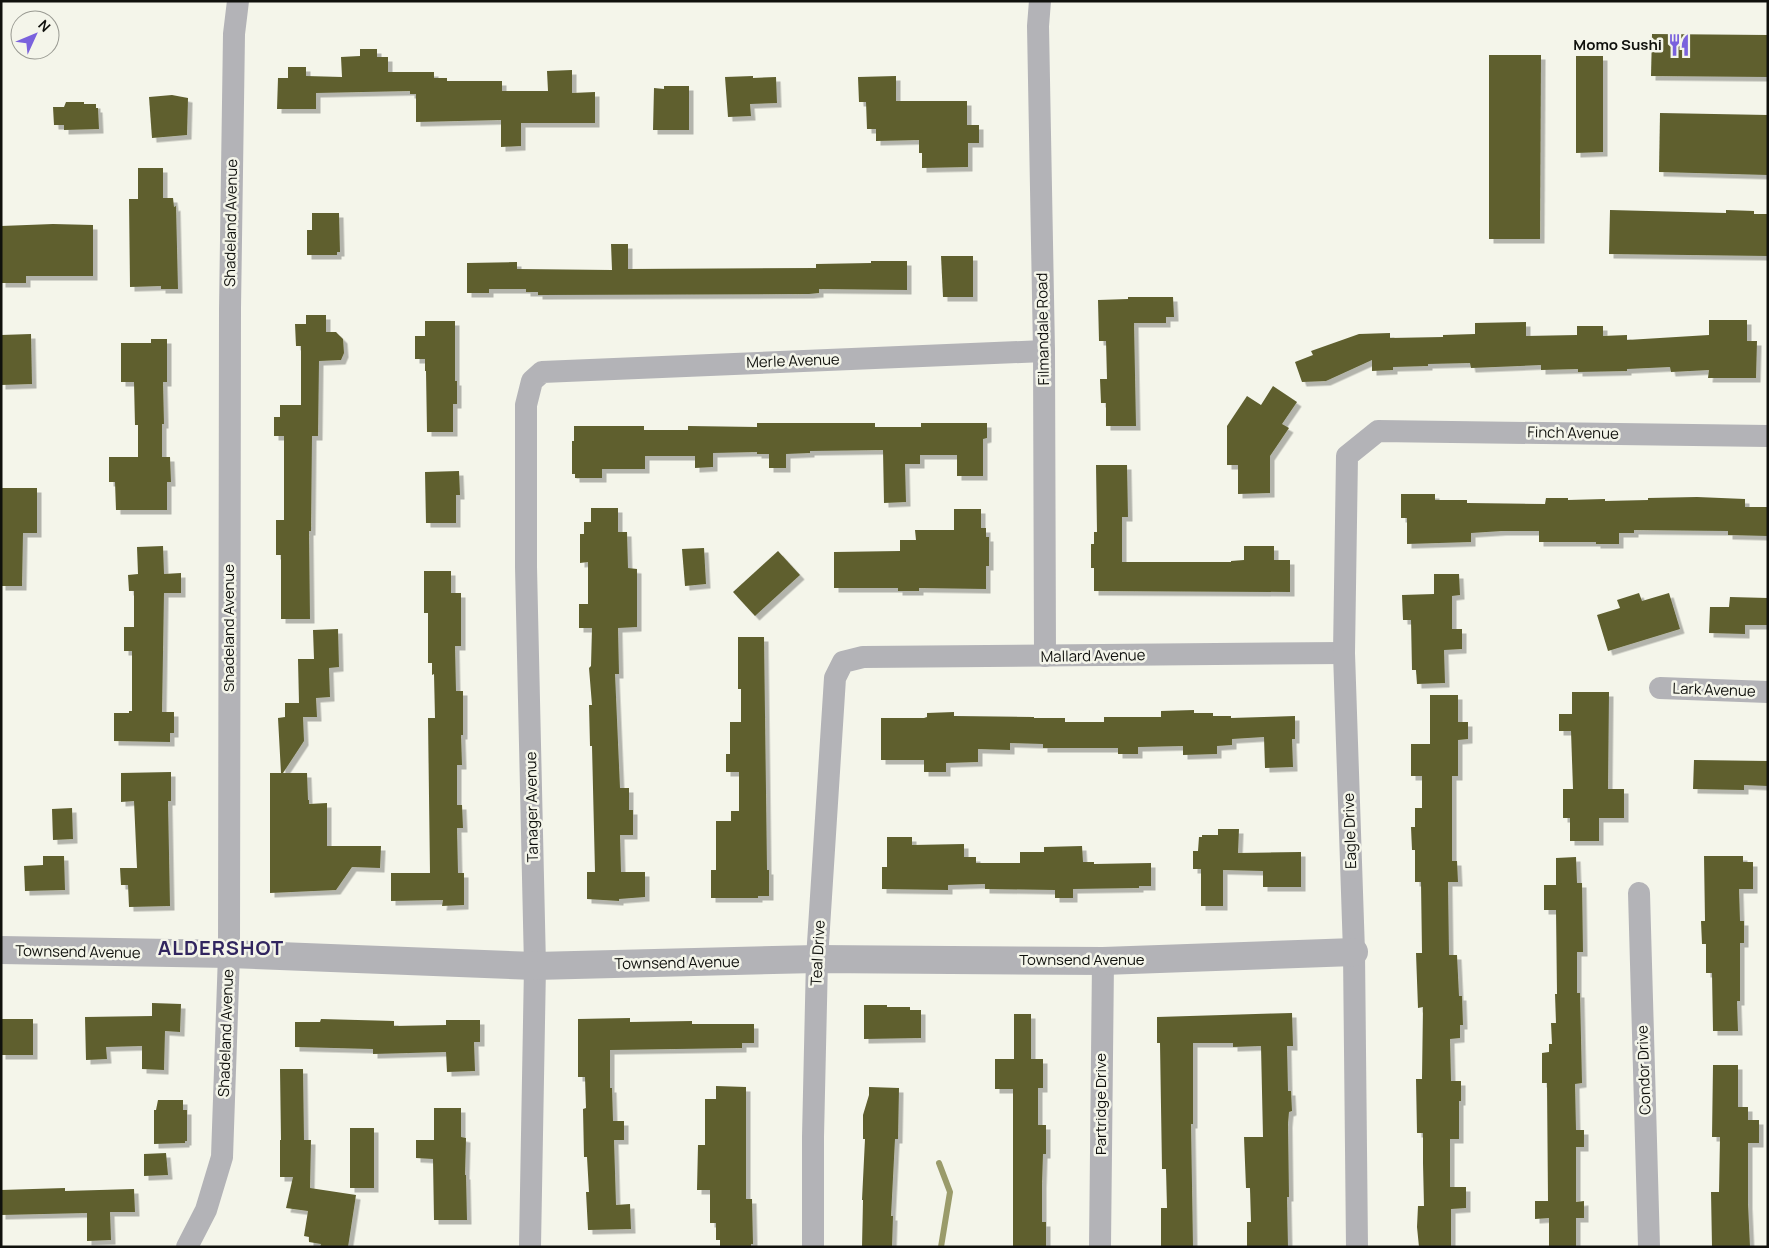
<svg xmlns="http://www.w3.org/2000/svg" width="1769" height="1248" font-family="Manrope,sans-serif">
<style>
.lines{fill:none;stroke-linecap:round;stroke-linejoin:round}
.stream{stroke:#9a9b6a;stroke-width:6}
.building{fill:#5e5f2f;filter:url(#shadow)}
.minor{stroke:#b3b3b7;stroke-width:22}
.tertiary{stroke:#b3b3b7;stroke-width:28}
.labels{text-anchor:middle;stroke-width:5;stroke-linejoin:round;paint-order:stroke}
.poi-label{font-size:15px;font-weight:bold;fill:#10110d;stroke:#f4f5ea;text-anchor:end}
.street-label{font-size:15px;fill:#10110d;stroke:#f4f5ea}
.district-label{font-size:20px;font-weight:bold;letter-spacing:1px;fill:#31255f;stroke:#f4f5ea}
</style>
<defs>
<filter id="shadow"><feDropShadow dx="4.5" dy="4.5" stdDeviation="0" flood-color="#0004"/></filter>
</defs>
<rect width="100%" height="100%" fill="#f4f5ea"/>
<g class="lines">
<!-- stream -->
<polyline class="stream" points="939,1163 950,1192 941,1247"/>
</g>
<!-- building -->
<g class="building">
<polygon points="1652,34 1768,35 1768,77 1651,76"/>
<polygon points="360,49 377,49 377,57 388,57 388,72 434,72 434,78 447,78 447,81 502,81 502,91 548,91 547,71 572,70 572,93 595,92 595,123 521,123 521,146 501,147 501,120 416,122 416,94 410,94 410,91 316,93 316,109 277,109 278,78 288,78 288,67 306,67 306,76 342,77 341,57 360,56"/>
<polygon points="1489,55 1541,55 1540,239 1489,239"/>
<polygon points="1576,56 1603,56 1603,152 1576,153"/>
<polygon points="753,76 753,78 776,77 777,103 750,104 751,116 728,117 725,77"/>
<polygon points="896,76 896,101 967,101 967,125 979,125 979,143 968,143 968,167 922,168 922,153 919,153 919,140 876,141 876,129 867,129 866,102 859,102 858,77"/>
<polygon points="664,86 689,86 689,130 653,130 654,88 664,89"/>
<polygon points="172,95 188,98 187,135 152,138 149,97"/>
<polygon points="66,102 84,102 84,104 96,104 96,108 98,108 99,129 64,130 64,125 54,125 53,107 64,107"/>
<polygon points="1660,113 1768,115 1768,175 1659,172"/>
<polygon points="138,168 163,168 163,198 173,198 174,207 176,206 178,289 161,289 161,286 130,287 129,199 138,199"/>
<polygon points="1610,210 1726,213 1726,210 1754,211 1754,214 1768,214 1768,256 1609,254"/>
<polygon points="312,213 339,213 340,252 337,252 337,255 307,255 307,230 312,230"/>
<polygon points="53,224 93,225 93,276 26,276 26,283 1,283 1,226"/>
<polygon points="611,244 628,244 628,269 816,268 816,264 871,263 871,261 907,261 907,290 819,289 819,293 809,294 538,295 538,292 526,292 526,289 489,289 489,293 467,293 467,263 517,262 517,269 612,270"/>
<polygon points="941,256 973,256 973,297 943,297"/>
<polygon points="1128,297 1173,297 1174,317 1166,317 1166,323 1134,323 1136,426 1106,426 1106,403 1101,403 1100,379 1107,379 1106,341 1099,341 1098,300 1128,299"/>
<polygon points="306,315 326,315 326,332 336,332 343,339 344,353 341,360 319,361 318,436 312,436 311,531 309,531 310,619 281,619 281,555 276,555 276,520 284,520 284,436 274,436 274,417 280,417 280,405 301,405 301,346 296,346 295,324 306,324"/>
<polygon points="1709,320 1747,320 1747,341 1757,341 1756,378 1708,378 1709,370 1671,372 1670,367 1627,369 1627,371 1578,372 1578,369 1541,370 1541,365 1471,368 1470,363 1428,364 1428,366 1393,367 1393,370 1372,371 1372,360 1326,381 1302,382 1295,362 1313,355 1311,351 1359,334 1390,333 1390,338 1443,337 1443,335 1475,334 1475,323 1526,322 1526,336 1577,335 1577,326 1603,326 1603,336 1627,335 1627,340 1709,335"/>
<polygon points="425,321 455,321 455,381 457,381 457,404 453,404 453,432 427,432 426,371 425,371 425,359 415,359 415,336 425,336"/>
<polygon points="31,334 32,384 1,385 1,335"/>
<polygon points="151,339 167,339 167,382 163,382 164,424 162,424 162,457 170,457 171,482 167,482 167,510 116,510 115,482 109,482 109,457 138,457 138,425 135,425 134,382 121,382 121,343 151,343"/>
<polygon points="1273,386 1297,402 1282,424 1289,428 1270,456 1270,493 1238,494 1238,465 1227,465 1227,426 1247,396 1261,405"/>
<polygon points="757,423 875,423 875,427 921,427 921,423 987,423 987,438 983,439 983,476 957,476 957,455 920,455 920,464 905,464 906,502 884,503 883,450 810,451 810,453 786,454 786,468 769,468 769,454 757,454 757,452 713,453 713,467 695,468 695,456 645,456 645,469 602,469 602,478 575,478 575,474 572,474 572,441 574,441 574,426 644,426 644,430 688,430 688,426 757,427"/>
<polygon points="1096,465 1127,465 1128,517 1122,517 1122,562 1231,562 1231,561 1244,560 1244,546 1274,546 1274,560 1290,560 1290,592 1094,591 1094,568 1091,568 1091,544 1094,544 1094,532 1097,532"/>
<polygon points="459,471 460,495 456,495 456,523 426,523 425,472"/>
<polygon points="1,488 37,488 37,533 23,533 22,586 1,586"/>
<polygon points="1401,494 1435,494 1435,500 1467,500 1467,503 1545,504 1546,498 1568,498 1568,500 1605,499 1605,501 1648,500 1648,498 1697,497 1745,499 1745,507 1768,507 1768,536 1728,535 1728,531 1634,530 1634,533 1619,533 1619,544 1596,544 1596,542 1539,542 1539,531 1502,531 1471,533 1471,542 1407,544 1407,518 1401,518"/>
<polygon points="591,508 618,508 618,532 627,532 628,568 637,569 637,627 618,628 619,674 615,674 620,788 629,788 629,810 633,810 633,835 620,835 621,872 645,872 645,897 619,899 619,901 587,899 587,872 595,872 592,746 590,746 589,705 592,705 589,668 591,666 592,628 579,628 579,604 588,604 588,562 580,563 580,534 584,534 584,522 591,522"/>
<polygon points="954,509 981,509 981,528 986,528 986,537 989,537 989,566 986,566 986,589 919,588 919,591 898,591 898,588 834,588 834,552 900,551 900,540 916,540 915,530 954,530"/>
<polygon points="163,546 164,574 181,573 181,593 164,593 162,712 174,712 174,733 170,733 170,742 114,741 114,713 129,713 129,711 132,711 132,651 124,651 124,627 134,627 134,591 129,591 128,575 138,574 137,547"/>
<polygon points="704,548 706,584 685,586 682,549"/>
<polygon points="778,551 800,575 755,616 733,592"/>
<polygon points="424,571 451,571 451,593 461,593 461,646 455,646 456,691 463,691 463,735 461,735 462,765 457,765 457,805 462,805 463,828 457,828 458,873 464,873 464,905 442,906 443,900 391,901 391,873 430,873 428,718 435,718 434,674 432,675 432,663 428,663 428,613 424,613"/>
<polygon points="1434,574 1459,574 1460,595 1452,596 1452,629 1462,629 1462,649 1444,650 1445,683 1417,684 1416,670 1412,670 1411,620 1403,620 1402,595 1434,594"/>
<polygon points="1639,593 1642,601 1669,593 1680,629 1608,651 1597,615 1620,608 1617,600"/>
<polygon points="1730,597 1768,598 1768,625 1745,625 1745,634 1709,633 1710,607 1729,607"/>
<polygon points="338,629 339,667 329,668 330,697 316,698 317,717 303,717 304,741 283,773 307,773 308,800 309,800 309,804 327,803 327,846 381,846 380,868 352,867 336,890 270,893 270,773 281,773 278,718 285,717 285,703 299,703 298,659 314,659 313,630"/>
<polygon points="738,637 764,637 767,870 769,870 769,896 758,896 758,898 711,898 711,870 716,870 716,821 731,821 731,811 739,811 739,772 726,772 726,754 730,754 730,722 741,722 741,689 738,689"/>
<polygon points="1572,692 1609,692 1608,789 1624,789 1624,818 1599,818 1599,841 1570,841 1570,818 1563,818 1563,789 1573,789 1571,731 1559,731 1559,714 1572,714"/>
<polygon points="1430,695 1458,695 1458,722 1468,722 1468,739 1458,740 1458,776 1452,776 1452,861 1457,861 1458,882 1448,882 1449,955 1457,955 1459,996 1462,996 1463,1025 1460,1025 1460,1038 1450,1039 1451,1081 1461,1081 1461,1101 1459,1101 1459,1139 1450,1139 1450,1187 1466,1187 1466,1208 1451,1209 1451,1247 1419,1247 1417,1227 1418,1206 1424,1206 1423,1163 1423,1133 1417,1133 1416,1079 1422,1079 1423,1007 1418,1008 1416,953 1422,953 1421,882 1415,882 1415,850 1412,850 1411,827 1415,827 1415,808 1422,808 1422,776 1411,776 1411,744 1430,744"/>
<polygon points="1194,710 1194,713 1213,713 1213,716 1231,716 1231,718 1295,716 1295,739 1292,739 1293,767 1265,768 1264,737 1232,739 1232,745 1217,746 1217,754 1183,755 1183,746 1138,747 1138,754 1118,754 1118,748 1043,748 1043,744 1010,743 1010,750 978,749 978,762 946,763 946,772 924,772 924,760 881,760 881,718 924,718 927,717 927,713 954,712 954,716 1034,717 1034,718 1065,718 1065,722 1104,722 1104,717 1161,717 1161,711"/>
<polygon points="1694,760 1768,761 1768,786 1744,785 1744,790 1693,789"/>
<polygon points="171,772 171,801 168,801 170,906 129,907 128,885 121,885 120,868 137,868 134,801 121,802 121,773"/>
<polygon points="72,808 73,839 53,840 52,809"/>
<polygon points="1218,829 1239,829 1238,853 1301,852 1301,887 1263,887 1263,871 1223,870 1223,906 1201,906 1201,869 1193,869 1193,851 1198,851 1199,837 1202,837 1202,835 1218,835"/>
<polygon points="887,837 912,837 912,845 964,844 964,857 976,857 976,863 1020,863 1020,852 1044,852 1044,847 1082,846 1083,862 1094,862 1094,864 1151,863 1151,886 1139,886 1139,888 1073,889 1073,898 1055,898 1055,890 985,889 985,884 948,885 948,890 882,889 882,867 887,867"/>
<polygon points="43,856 64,856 65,890 25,891 24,866 43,865"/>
<polygon points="1704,856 1743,856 1743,862 1753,862 1753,889 1739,889 1740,921 1744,921 1744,943 1740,943 1740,1001 1737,1001 1738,1031 1713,1031 1712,973 1706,973 1706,944 1702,944 1701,921 1705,921"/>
<polygon points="1576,857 1577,883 1582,883 1583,952 1577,952 1577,993 1580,993 1582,1083 1575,1084 1576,1130 1584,1130 1584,1147 1576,1147 1576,1202 1584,1201 1584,1218 1576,1218 1576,1247 1549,1247 1549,1218 1535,1219 1535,1201 1548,1201 1547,1083 1542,1083 1542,1053 1549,1052 1549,1044 1552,1044 1551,1023 1556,1023 1555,994 1557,994 1556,910 1544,910 1544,885 1556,885 1556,858"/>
<polygon points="152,1003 181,1004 180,1032 165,1031 164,1070 142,1069 142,1046 106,1047 107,1059 86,1060 85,1017 152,1016"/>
<polygon points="864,1005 887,1005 887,1007 910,1007 910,1010 921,1010 921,1038 864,1039"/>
<polygon points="1292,1013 1293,1046 1287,1046 1288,1091 1291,1091 1292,1111 1289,1112 1288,1123 1289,1197 1287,1197 1288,1247 1247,1247 1247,1222 1251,1222 1250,1188 1246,1188 1244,1137 1263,1137 1261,1046 1233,1047 1233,1043 1193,1043 1193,1124 1191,1124 1193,1247 1161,1247 1161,1208 1167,1208 1166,1169 1162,1169 1160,1043 1157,1043 1157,1017"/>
<polygon points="1014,1014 1031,1014 1031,1059 1043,1059 1043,1088 1038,1088 1038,1125 1046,1125 1046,1154 1043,1154 1042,1184 1042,1222 1046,1222 1046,1247 1013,1247 1013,1089 995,1089 995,1059 1014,1059"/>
<polygon points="630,1018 630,1022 692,1021 692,1024 754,1024 754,1043 742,1043 742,1048 610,1050 610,1088 612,1088 613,1121 624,1121 624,1140 614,1140 616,1205 630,1204 631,1229 588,1230 586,1192 589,1192 587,1157 584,1157 583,1109 586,1108 585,1077 578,1077 578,1019"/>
<rect x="1" y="1019" width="32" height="36"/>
<polygon points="321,1019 394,1021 394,1026 446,1025 446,1020 480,1020 480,1042 474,1042 475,1071 447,1072 446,1052 373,1054 373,1049 295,1047 295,1022 320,1022"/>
<polygon points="1713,1065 1738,1065 1738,1107 1748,1107 1748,1120 1759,1120 1759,1143 1748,1143 1748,1204 1750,1247 1712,1247 1711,1192 1719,1192 1720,1137 1712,1137"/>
<polygon points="280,1069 303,1069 304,1140 311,1140 310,1188 356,1195 348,1247 320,1247 321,1244 309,1242 309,1237 304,1236 308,1211 286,1208 293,1177 280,1177 280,1140 281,1140"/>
<polygon points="716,1086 746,1087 746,1199 752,1199 753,1244 751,1244 751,1247 720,1247 720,1240 716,1240 716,1223 710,1223 710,1190 697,1190 698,1145 705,1145 705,1099 716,1099"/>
<polygon points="869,1087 899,1088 898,1139 895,1139 891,1216 893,1216 892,1247 862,1247 863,1200 862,1200 865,1139 863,1139 863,1115 869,1095"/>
<polygon points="158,1100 183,1100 183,1110 187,1110 187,1141 185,1141 185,1143 154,1144 154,1110 156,1110"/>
<polygon points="434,1108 461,1108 461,1137 466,1138 465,1175 466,1175 467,1220 434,1220 433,1159 416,1158 416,1140 434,1140"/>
<rect x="350" y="1128" width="24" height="60"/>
<polygon points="166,1153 168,1175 144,1176 144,1154"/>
<polygon points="65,1188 65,1191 134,1189 135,1212 110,1212 111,1240 87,1241 87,1213 1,1215 1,1190"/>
</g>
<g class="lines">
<!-- minor -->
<g class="minor">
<polyline points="1040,1 1038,26 1044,351 1045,656"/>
<polyline points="1660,688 1768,692"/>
<polyline points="1639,893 1649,1247"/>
<polyline points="187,1247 206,1210 222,1157 229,954 230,309 234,34 238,1"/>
<polyline points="530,1247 535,966 526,567 526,405 532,381 542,372 1044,351"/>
<polyline points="813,1247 813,1137 817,959 835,678 843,662 863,657 1344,653"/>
<polyline points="1100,1247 1103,961"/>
<polyline points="1357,1247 1354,952 1344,653 1347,456 1378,431 1768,436"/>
</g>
<!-- tertiary -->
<polyline class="tertiary" points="1,950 229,954 535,966 817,959 1103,961 1354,952"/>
</g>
<!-- icons -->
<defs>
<symbol id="restaurant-bare" viewBox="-9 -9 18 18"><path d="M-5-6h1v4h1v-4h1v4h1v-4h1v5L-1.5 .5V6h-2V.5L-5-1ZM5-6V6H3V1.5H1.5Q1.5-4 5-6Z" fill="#7a62dd" stroke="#f4f5ea" stroke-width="2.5" paint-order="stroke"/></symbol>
</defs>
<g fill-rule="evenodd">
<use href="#restaurant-bare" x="1663" y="29" width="32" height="32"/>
</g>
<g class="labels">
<!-- poi labels -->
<g class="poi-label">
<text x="1662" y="50">Momo Sushi</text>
</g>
<!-- street labels -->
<g class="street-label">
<text transform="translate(231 223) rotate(-89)" y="5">Shadeland Avenue</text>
<text transform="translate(1043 329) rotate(-91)" y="5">Filmandale Road</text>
<text transform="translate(793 361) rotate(-2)" y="5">Merle Avenue</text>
<text transform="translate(1573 433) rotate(1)" y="5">Finch Avenue</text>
<text transform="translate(229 628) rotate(-90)" y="5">Shadeland Avenue</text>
<text transform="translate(1093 656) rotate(-1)" y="5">Mallard Avenue</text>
<text transform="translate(1714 690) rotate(2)" y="5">Lark Avenue</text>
<text transform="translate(532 807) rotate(-91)" y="5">Tanager Avenue</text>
<text transform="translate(1350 831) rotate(-92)" y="5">Eagle Drive</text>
<text transform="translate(78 952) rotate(1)" y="5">Townsend Avenue</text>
<text transform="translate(818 953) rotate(-87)" y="5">Teal Drive</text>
<text x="1082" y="965">Townsend Avenue</text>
<text transform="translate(677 963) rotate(-1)" y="5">Townsend Avenue</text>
<text transform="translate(226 1033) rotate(-88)" y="5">Shadeland Avenue</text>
<text transform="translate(1644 1070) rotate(-92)" y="5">Condor Drive</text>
<text transform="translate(1101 1104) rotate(-90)" y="5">Partridge Drive</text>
</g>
<!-- district labels -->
<g class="district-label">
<text x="221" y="955">ALDERSHOT</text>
</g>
</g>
<!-- border -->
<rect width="1769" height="1248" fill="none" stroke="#10110d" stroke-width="5"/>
<!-- north arrow -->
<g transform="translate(35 35) rotate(46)"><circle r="24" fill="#f4f5ea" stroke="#999a92"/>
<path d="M0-4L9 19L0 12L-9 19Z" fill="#7a62dd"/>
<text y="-8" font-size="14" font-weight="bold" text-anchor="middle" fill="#10110d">N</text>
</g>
</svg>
